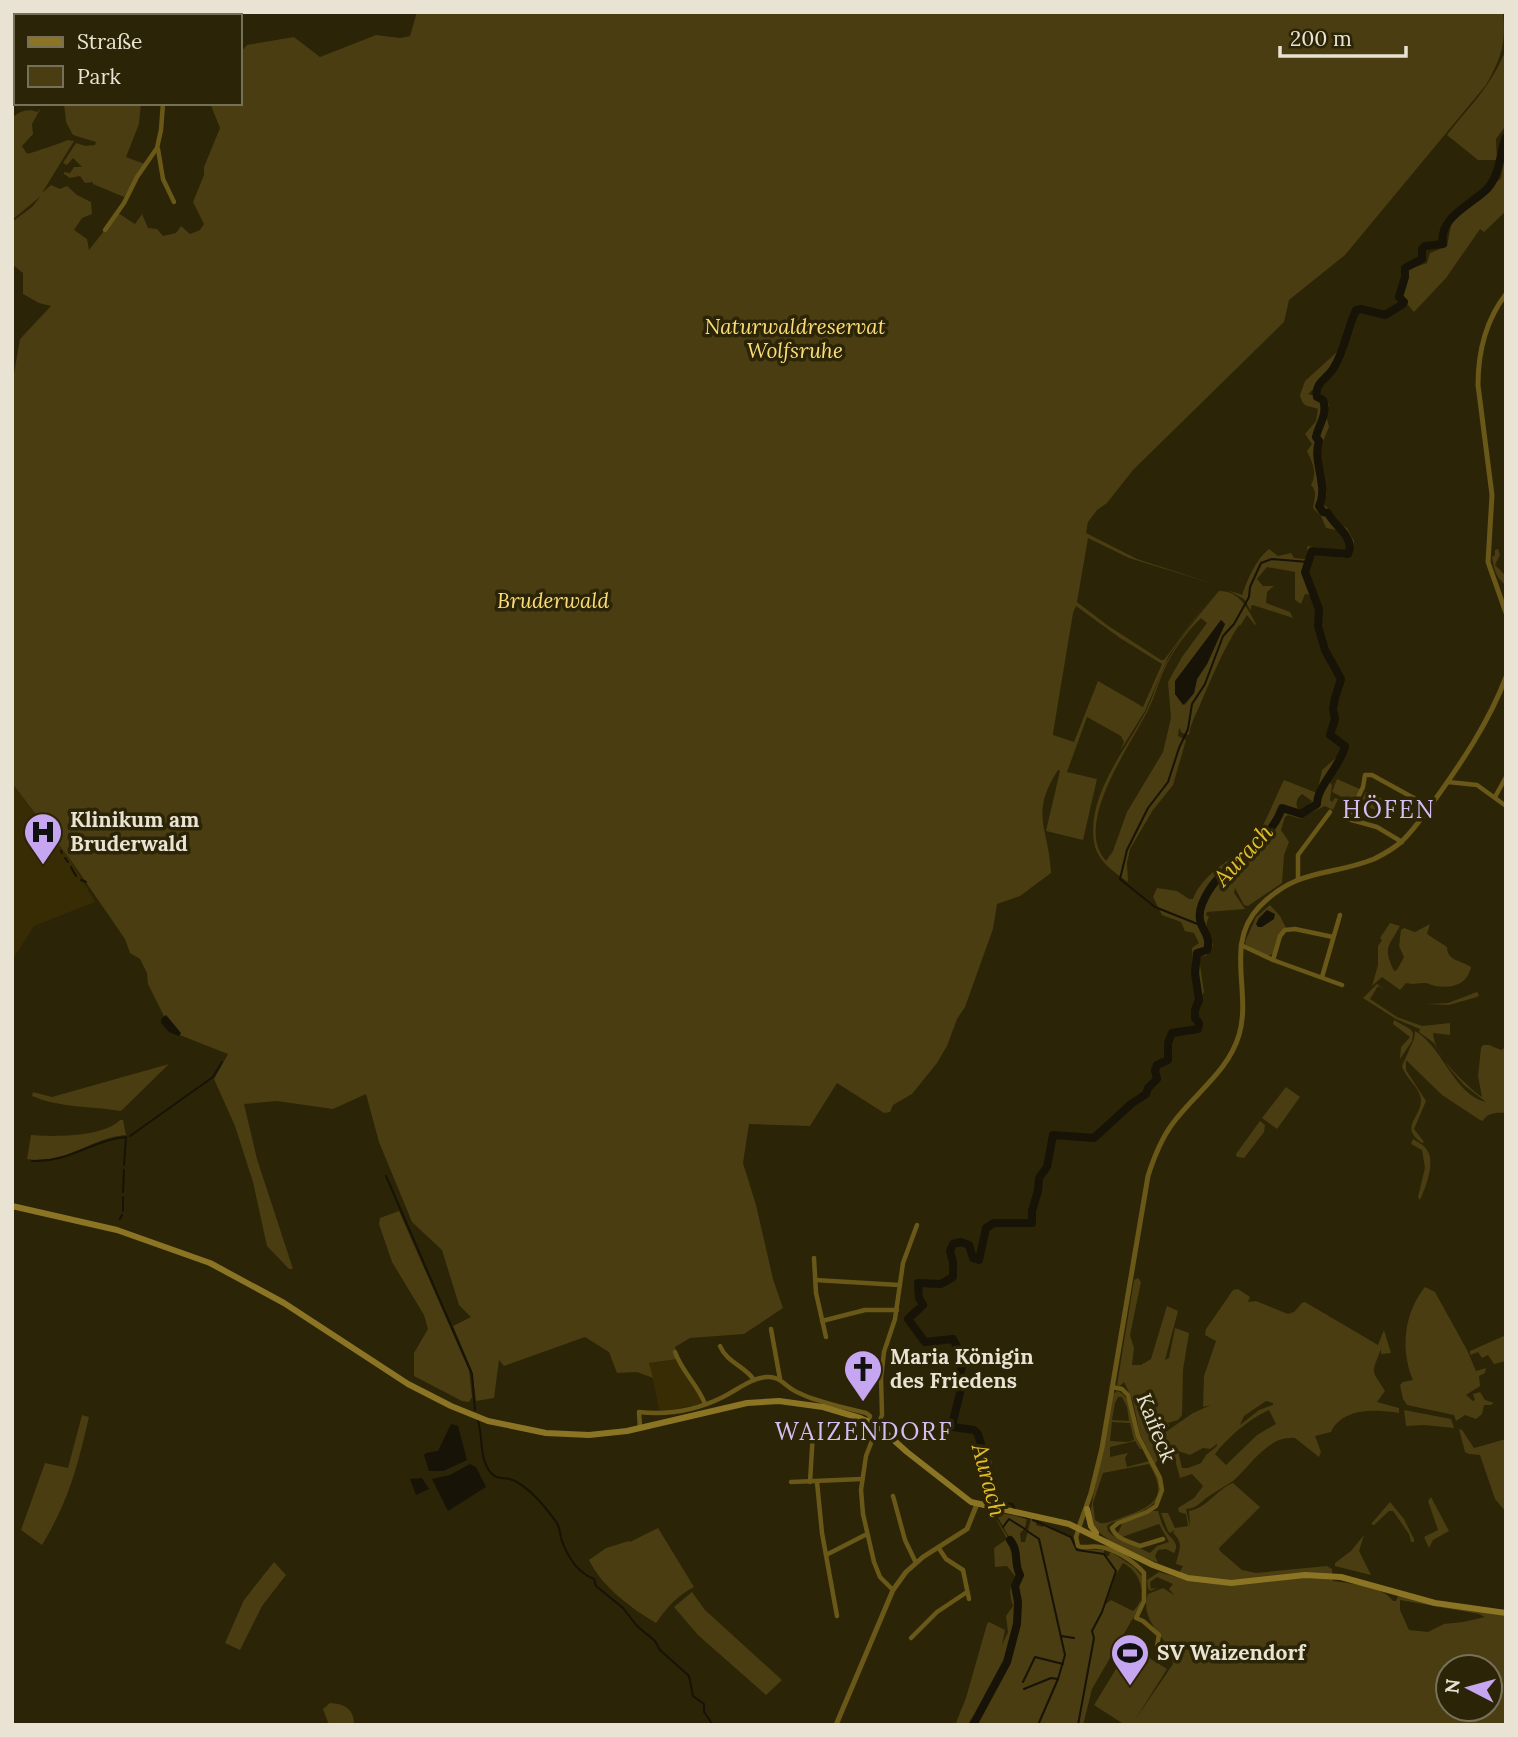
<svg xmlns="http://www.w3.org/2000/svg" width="1518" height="1737" font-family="Lora,serif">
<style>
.built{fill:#372c04}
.green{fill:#493d11;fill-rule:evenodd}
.water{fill:#171306}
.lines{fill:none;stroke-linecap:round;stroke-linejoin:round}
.stream{stroke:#171306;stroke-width:2}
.river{stroke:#171306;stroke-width:8}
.minor{stroke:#695818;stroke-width:4.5}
.tertiary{stroke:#695818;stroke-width:5}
.secondary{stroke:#8b7525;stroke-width:6}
.labels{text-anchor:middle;stroke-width:7;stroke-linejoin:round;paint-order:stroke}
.park-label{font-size:21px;font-style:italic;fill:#fadd78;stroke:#2c2406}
.poi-label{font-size:21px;font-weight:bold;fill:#e8e3d2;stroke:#2c2406;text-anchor:start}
.street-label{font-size:21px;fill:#e8e3d2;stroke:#2c2406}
.water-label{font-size:23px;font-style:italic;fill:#e3be2a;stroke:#2c2406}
.quarter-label{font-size:24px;letter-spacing:2px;fill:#d5bef6;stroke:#2c2406}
</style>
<rect width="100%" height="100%" fill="#2c2406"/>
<!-- built -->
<g class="built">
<polygon points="12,783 70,859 95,902 34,926 14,957 12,957"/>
<polygon points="678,1359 700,1395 701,1404 660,1412 649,1363"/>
</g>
<!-- green -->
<g class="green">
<polygon points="12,12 50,12 49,16 16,16 16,77 12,77"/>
<polygon points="59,12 139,12 137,16 58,16"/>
<path d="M 417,12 L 1503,12 C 1506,43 1502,57 1486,85 L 1345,255 L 1289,300 L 1284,322 L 1133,470 L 1107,503 L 1097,510 L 1088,522 L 1086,533 L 1137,559 L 1217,585 L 1129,558 L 1088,538 L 1077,602 L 1107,625 L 1161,660 L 1164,660 L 1208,600 L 1169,655 L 1145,711 L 1120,751 L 1124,742 L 1121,736 L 1087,717 L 1067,772 L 1097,779 L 1083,840 L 1046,831 L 1060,771 L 1058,770 C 1029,815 1049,827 1051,873 L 1020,896 L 997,904 L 993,929 L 965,1007 L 957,1019 L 947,1046 L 937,1063 L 912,1094 L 893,1105 L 890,1112 L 884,1113 L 837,1083 L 810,1126 L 749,1124 L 743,1163 L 756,1205 L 773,1279 L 783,1308 L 744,1334 L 690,1338 L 675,1347 L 678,1359 L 649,1363 L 653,1378 L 637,1372 L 617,1373 L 609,1352 L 585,1337 L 504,1366 L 499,1360 L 494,1398 L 476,1401 L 472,1371 L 453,1326 L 471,1317 L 459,1305 L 442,1250 L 412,1222 L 379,1142 L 366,1094 L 333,1109 L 277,1101 L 244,1104 L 257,1159 L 293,1269 L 289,1269 L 267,1246 L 253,1182 L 235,1126 L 214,1079 L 228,1054 L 172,1032 L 148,984 L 147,973 L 140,959 L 130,953 L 125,939 L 70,859 L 12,783 L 12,385 L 20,339 L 51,306 L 39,303 L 23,294 L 23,273 L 12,264 L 12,222 L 32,207 L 41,196 L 12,220 L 12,118 C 19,111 29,108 37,112 L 41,108 L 32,124 L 33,134 L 22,146 L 27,154 C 34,152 62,143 67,140 L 74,141 L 42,193 L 51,185 L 60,189 L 67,186 L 77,195 L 91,202 L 92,214 L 82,218 L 74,230 L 87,239 L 89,250 L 118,213 L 135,224 L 142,214 L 148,228 L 157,229 L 163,236 L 176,233 L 181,226 L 190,234 L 200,230 L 204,224 L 193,202 L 204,175 L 204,167 L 220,128 L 210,103 L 240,103 L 240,53 L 247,45 L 294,37 L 320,57 L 376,35 L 400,38 L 410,36 ZM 1076,606 L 1120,638 L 1162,664 L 1143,707 L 1098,681 L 1074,742 L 1053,735 L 1053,733 L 1073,613 Z"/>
<path d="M 1506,49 L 1506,125 L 1496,139 L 1497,160 L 1478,160 L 1447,135 C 1471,104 1491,87 1506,49 Z"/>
<polygon points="64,103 141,103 139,124 126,157 145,164 124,197 93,184 93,182 85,183 80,176 70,178 64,174 64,172 70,173 74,167 82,167 73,158 67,165 63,163 76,143 86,146 95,145 96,142 73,135 66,122"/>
<polygon points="1506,150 1506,211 1484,232 1480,229 1446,278 1414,312 1400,296 1406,278 1406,270 1427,263 1430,253 1447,246 1452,220 1470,207 1501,178"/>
<path d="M 1337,352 L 1343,356 L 1331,373 L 1308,394 L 1319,397 L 1329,404 L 1326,415 L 1329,427 L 1319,451 L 1322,459 L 1319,466 L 1320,486 L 1327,494 L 1321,504 L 1327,507 L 1336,522 L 1347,528 L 1354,541 L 1353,551 L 1345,558 L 1313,554 L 1309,561 L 1306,575 L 1314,584 L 1312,595 L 1305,594 L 1301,604 L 1295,600 L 1295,572 L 1267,567 L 1257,579 L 1263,586 L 1274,586 L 1267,592 L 1266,603 L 1290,612 L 1293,618 L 1253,605 L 1251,606 L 1251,611 L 1244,599 L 1228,590 L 1242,595 C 1247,580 1256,559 1269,549 L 1278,556 L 1291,553 L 1294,558 L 1305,559 L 1308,554 L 1307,546 L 1345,551 L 1348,549 L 1348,543 L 1341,531 L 1326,528 L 1321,516 L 1313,508 C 1314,499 1318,492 1311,485 C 1318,473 1312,462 1307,451 L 1312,444 L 1305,434 L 1316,421 L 1318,409 C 1309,405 1303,409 1300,395 L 1305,381 Z"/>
<path d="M 1498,549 L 1500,555 L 1495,565 L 1506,576 L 1504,584 C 1495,575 1494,569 1492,557 L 1495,555 L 1495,550 Z"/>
<path d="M 1219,591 C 1239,590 1248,609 1256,624 L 1255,625 L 1247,615 L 1240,626 L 1239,625 C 1224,648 1213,675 1202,700 C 1197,713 1191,721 1189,735 L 1182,733 L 1179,728 L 1178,736 L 1186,740 L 1173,785 L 1153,810 L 1130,849 L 1127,863 L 1128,882 C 1114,872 1097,861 1094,842 C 1087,796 1124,752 1144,715 C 1153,699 1157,681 1165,665 C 1179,639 1200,613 1219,591 ZM 1201,618 L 1207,623 L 1182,657 L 1168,682 L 1171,718 L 1163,752 L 1127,812 L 1113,851 L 1106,861 C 1072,824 1131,745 1148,710 C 1155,697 1158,683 1164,670 C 1172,652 1187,631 1201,618 ZM 1221,620 L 1225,624 L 1207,664 L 1197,679 L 1194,693 L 1185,705 L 1175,694 L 1175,683 Z"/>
<path d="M 1338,756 L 1343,760 L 1329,781 L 1332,785 L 1330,800 L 1332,802 L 1335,798 L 1338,799 L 1333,810 L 1325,806 L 1306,815 L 1305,809 L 1312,801 L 1302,794 C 1291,802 1300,811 1301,819 L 1288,815 L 1285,817 L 1281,830 L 1289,842 L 1284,855 L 1282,883 L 1248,906 L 1244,905 L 1235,888 L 1234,893 L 1245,909 L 1207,912 L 1206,915 L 1209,917 C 1203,927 1210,935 1213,945 L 1206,956 L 1201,955 L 1199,958 L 1204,992 L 1202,995 L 1193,971 L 1192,948 L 1199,943 L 1194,933 C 1180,930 1187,933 1181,922 L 1162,915 L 1153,897 L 1157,888 L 1177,891 L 1189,899 L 1193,899 C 1202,873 1236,858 1254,838 C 1266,825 1275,797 1284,780 L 1317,793 L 1322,770 Z"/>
<polygon points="1337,779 1362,790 1356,804 1332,792"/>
<polygon points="1366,792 1393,803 1387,814 1359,804"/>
<polygon points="1270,905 1280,916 1286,928 1273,954 1268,956 1246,945 1245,942 1256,917"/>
<path d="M 1390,923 L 1400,926 C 1388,948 1383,947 1394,971 L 1397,970 L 1404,957 L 1399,946 L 1401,930 L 1404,928 L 1415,932 L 1430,924 L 1427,934 L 1447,947 C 1447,961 1461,960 1471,967 C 1468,984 1452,989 1435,986 C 1431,985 1428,983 1424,983 C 1417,983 1413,985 1406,983 L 1400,990 L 1382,977 L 1372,986 L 1378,965 L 1378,946 L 1382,940 L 1380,938 Z"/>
<path d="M 1377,984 L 1384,989 L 1378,986 L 1370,999 L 1397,1017 L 1422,1026 L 1450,1023 L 1450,1035 L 1433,1033 C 1434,1055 1464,1084 1482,1097 L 1478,1076 L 1481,1048 L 1483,1045 L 1489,1045 L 1501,1050 L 1506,1047 L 1506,1113 C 1496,1112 1487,1113 1483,1121 L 1480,1120 L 1442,1095 L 1406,1060 L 1406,1070 L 1426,1101 L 1414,1129 L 1424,1142 L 1422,1143 C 1398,1126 1422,1118 1421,1099 C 1419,1086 1405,1078 1402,1066 L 1414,1039 L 1415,1031 C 1443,1047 1454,1095 1486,1102 L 1464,1085 L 1450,1069 L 1434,1043 L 1419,1032 L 1420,1029 L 1396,1019 L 1363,998 Z"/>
<polygon points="1477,992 1479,995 1477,997 1449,1005 1426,1004 1448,1003"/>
<polygon points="1394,1020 1410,1029 1413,1033 1412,1041 1400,1059 1401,1047 1410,1037 1393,1024"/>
<path d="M 169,1064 L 121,1111 C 91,1106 60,1108 32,1096 L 33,1092 L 52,1097 Z"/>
<polygon points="1286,1087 1300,1097 1277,1129 1262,1118"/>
<path d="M 120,1120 L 123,1120 L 126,1135 C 90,1138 66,1165 27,1159 L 31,1135 C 54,1137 104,1137 120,1120 Z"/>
<polygon points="1260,1121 1265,1125 1264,1132 1244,1158 1237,1157 1236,1154"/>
<path d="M 1413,1139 C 1418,1142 1424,1145 1427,1150 C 1436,1162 1425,1189 1420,1200 L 1418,1197 L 1425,1168 L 1422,1150 L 1411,1144 Z"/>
<polygon points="399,1211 469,1370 472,1397 469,1402 462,1401 414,1376 414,1353 428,1329 424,1315 392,1262 379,1224 380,1218"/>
<path d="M 1138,1278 L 1141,1282 L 1130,1335 L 1134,1348 L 1132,1365 L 1141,1365 L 1151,1359 L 1167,1306 L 1178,1311 L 1165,1360 L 1169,1358 L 1175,1328 L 1189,1333 L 1183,1370 L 1182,1415 L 1178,1420 L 1168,1423 L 1169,1426 L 1158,1434 L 1156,1432 L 1157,1438 L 1193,1413 L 1211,1405 L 1203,1407 L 1204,1376 L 1216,1341 L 1205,1335 L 1206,1329 L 1233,1290 L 1238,1289 L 1250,1297 L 1248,1302 L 1256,1301 L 1288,1314 L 1294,1312 L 1302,1303 L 1305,1302 L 1378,1345 L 1384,1330 L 1391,1353 L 1381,1354 L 1381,1349 C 1370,1377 1372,1369 1385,1391 L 1377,1402 L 1399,1408 L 1399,1413 C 1375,1409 1342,1408 1331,1432 L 1315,1436 L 1321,1452 L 1319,1457 L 1295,1438 C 1268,1435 1250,1467 1233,1481 C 1225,1486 1217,1491 1209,1496 C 1200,1502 1198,1508 1186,1509 L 1190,1527 L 1189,1511 C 1207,1508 1217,1489 1233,1483 L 1260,1507 L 1219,1548 L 1220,1551 L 1242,1570 L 1256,1573 L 1327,1566 L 1332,1569 L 1333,1581 C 1351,1584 1382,1585 1393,1601 L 1396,1601 L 1398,1596 L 1506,1616 L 1506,1725 L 1125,1725 L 1094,1705 L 1130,1646 L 1167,1669 L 1135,1720 L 1173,1664 C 1171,1636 1138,1624 1148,1594 L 1163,1588 L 1174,1595 L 1169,1589 L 1173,1584 L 1157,1577 L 1150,1582 L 1151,1589 L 1157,1588 L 1151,1591 L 1148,1589 L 1147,1580 L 1159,1572 L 1177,1577 L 1183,1566 L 1176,1564 C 1178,1551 1185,1544 1173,1533 L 1175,1530 L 1170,1533 L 1168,1531 L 1161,1513 L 1168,1513 L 1175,1528 L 1188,1526 L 1186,1514 L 1179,1512 L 1178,1508 L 1194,1498 L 1203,1486 L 1192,1474 L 1180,1478 L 1174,1456 L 1171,1453 L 1160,1456 L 1155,1464 L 1140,1434 L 1133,1401 L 1124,1382 L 1120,1386 L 1117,1385 L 1134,1280 ZM 1266,1401 L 1273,1403 L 1273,1405 L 1259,1410 L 1240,1425 L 1244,1416 ZM 1269,1410 L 1276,1424 L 1257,1435 L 1226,1465 L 1215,1454 C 1228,1437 1249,1419 1269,1410 ZM 1217,1444 L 1217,1446 L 1206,1455 L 1201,1463 L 1188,1468 L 1182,1468 L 1178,1451 L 1190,1455 L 1203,1448 L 1210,1449 ZM 1400,1600 L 1479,1614 L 1485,1617 L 1463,1622 L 1444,1624 L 1428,1632 L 1409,1630 L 1400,1610 ZM 1448,1667 L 1490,1667 L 1490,1709 L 1448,1709 Z"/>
<path d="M 1425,1287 L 1435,1292 L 1467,1350 L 1476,1371 L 1486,1368 L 1485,1373 L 1479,1376 L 1480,1386 L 1466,1395 L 1473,1401 L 1475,1400 L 1473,1394 L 1480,1392 L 1485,1400 L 1494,1403 L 1491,1405 L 1484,1405 L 1482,1414 L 1476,1419 L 1465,1415 L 1456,1421 L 1454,1415 L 1407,1405 L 1403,1399 L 1400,1385 L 1403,1382 L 1413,1380 C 1400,1349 1404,1313 1425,1287 Z"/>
<polygon points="1506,1335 1506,1361 1494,1364 1488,1355 1482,1358 1478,1352 1470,1355 1470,1351"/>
<path d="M 1117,1391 C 1136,1396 1131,1432 1142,1449 L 1140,1449 L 1135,1441 L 1110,1447 L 1110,1457 L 1128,1453 L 1125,1458 L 1127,1467 L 1149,1461 C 1178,1504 1145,1511 1111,1523 L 1107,1526 L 1108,1531 L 1112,1535 L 1150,1553 L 1157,1546 L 1169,1542 L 1159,1524 L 1122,1537 L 1118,1533 L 1123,1522 L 1152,1511 L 1158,1511 C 1160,1517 1161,1523 1164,1528 C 1169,1539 1181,1541 1174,1553 L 1166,1549 L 1158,1550 L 1155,1556 L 1158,1563 C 1136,1553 1100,1542 1089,1519 L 1112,1395 ZM 1118,1397 L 1122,1397 L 1127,1407 L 1129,1421 L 1112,1420 L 1115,1403 ZM 1112,1422 L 1130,1423 L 1134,1440 L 1128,1442 L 1110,1441 ZM 1149,1464 C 1168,1496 1156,1505 1126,1516 C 1117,1519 1109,1524 1100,1523 L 1095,1520 L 1093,1503 L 1103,1473 Z"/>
<polygon points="1404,1410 1451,1419 1454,1428 1424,1425 1406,1426"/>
<path d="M 82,1415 L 89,1417 C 77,1468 69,1500 42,1545 L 21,1530 L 45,1463 L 68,1468 Z"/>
<polygon points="1459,1429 1462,1430 1474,1448 1506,1439 1506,1512 1495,1499 1480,1455 1469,1454 1465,1452"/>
<polygon points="979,1460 992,1461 991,1470 998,1499 1005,1500 1004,1506 984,1502 987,1486"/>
<polygon points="1431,1497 1449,1531 1433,1540 1429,1548 1424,1537 1438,1530 1428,1501"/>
<polygon points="1390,1502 1404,1519 1414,1539 1414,1542 1411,1542 1409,1534 1393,1511 1389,1511 1374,1525 1371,1524"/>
<path d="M 992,1512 L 1015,1548 L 995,1512 L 1027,1518 L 1025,1528 L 1020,1533 L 1021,1542 L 1025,1542 L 1031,1519 L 1037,1521 L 1036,1525 L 1043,1527 L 1044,1524 L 1071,1536 L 1078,1549 L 1104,1550 L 1104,1556 L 1109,1556 L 1110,1552 L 1114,1554 L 1134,1567 L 1143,1577 L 1140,1606 L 1092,1689 L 1083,1725 L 969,1725 L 973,1715 L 968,1725 L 955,1725 L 966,1698 L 987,1624 L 989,1622 L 1005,1630 L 1002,1645 L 1008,1632 L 1006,1616 L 1013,1606 C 1009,1591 1009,1590 1015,1576 L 1007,1566 L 995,1567 L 994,1548 L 1007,1539 ZM 1123,1563 C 1141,1572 1149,1597 1133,1611 L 1111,1600 L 1106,1604 L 1115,1576 Z"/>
<path d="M 658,1528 L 694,1587 C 678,1595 667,1607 656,1623 C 631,1608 602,1587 589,1560 L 606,1548 L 629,1541 L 630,1542 Z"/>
<polygon points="1364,1535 1359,1551 1371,1575 1335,1566 1335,1563 1351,1551"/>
<polygon points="274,1562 286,1575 262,1606 240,1650 225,1643 244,1600"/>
<polygon points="692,1592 705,1610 782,1680 766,1695 698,1635 674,1607"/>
<path d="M 330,1703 C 345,1704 354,1709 354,1725 L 329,1725 L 323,1709 Z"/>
</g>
<!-- water -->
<g class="water">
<polygon points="1221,620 1225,624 1207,664 1197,679 1194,693 1183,705 1175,694 1175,681"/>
<polygon points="1267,910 1275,914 1274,919 1262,927 1258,927 1256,924 1259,918"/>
<polygon points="166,1015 181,1033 179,1036 169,1032 161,1023 161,1019"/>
<polygon points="451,1424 458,1426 467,1460 443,1471 429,1471 424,1455 426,1453 438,1451"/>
<polygon points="470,1464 476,1467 486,1487 448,1511 432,1479 450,1475"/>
<polygon points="422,1478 429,1489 416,1495 410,1479"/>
</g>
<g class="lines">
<!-- stream -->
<g class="stream">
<polyline points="61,851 62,853"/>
<polyline points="65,858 68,862"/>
<polyline points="71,867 76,876"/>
<polyline points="81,880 86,882"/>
<polyline points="1200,925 1155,907 1120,879 1127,850 1148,808 1168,782 1179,748 1188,729 1192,704 1205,684 1223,636 1234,624 1249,597 1250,587 1261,563 1272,559 1308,562"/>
<polyline points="130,1136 213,1077 222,1062"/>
<path d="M 32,1161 C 69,1163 92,1140 126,1137 L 124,1165"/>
<polyline points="386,1176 472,1374 475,1410"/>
<polyline points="123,1192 124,1170"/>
<polyline points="123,1211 123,1197"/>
<polyline points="120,1219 122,1215"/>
<path d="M 478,1421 C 483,1437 479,1459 491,1473 C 498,1481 507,1476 515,1481 C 532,1490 546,1508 557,1523 C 560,1528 560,1533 561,1538 C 567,1556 576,1572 594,1579 L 596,1586 L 623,1608 L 637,1626 L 655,1641 L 660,1650 L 689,1676 L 693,1696 L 704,1704 L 704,1712 L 713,1725"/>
<polyline points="992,1501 1012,1504 1015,1509"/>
<polyline points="1015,1514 1027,1518"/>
<polyline points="1033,1520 1071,1537 1077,1550 1104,1554 1116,1571 1102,1612 1092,1631 1094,1638 1078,1725"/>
<polyline points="1003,1527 1009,1519 1025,1529"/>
<polyline points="1027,1531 1039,1539 1065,1655 1058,1679 1038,1725"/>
<polyline points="1061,1636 1074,1638"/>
<polyline points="1023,1682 1035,1657 1063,1664"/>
<polyline points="1024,1689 1051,1678 1058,1679"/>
</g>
<!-- river -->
<g class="river">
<path d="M 995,1514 L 992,1481 L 978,1434 L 974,1430 L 953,1427 L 952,1425 L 961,1389 L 957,1379 C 967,1363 961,1355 953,1339 L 925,1342 L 908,1319 L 923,1305 L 919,1298 L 918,1283 L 941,1284 L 953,1277 L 953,1262 L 950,1251 L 953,1244 L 961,1242 L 969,1245 L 973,1258 L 979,1260 L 986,1228 L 994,1223 L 1032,1223 L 1032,1211 L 1038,1191 L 1039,1178 L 1047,1167 L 1053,1135 L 1094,1138 L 1131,1104 L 1146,1094 L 1148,1088 L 1157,1079 L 1155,1070 L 1157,1065 L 1168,1060 L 1168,1043 L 1172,1033 L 1198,1029 L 1199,1023 L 1195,1018 L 1195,1010 L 1199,1000 L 1195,973 L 1197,953 L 1207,950 C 1213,931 1193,928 1202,904 C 1218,862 1267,851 1282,808 L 1301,814 L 1317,804 C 1317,786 1341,766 1345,746 L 1330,735 L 1335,719 L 1333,709 L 1335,698 L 1341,679 L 1325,650 L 1318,626 L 1319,609 L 1305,572 L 1312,551 L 1348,554 L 1350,548 C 1349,532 1335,527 1328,513 L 1323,512 L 1319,506 C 1329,486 1312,462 1319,441 L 1316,437 C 1319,424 1328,414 1323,400 L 1317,397 C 1314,384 1326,379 1333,369 C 1345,350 1347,329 1356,310 L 1361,309 L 1385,315 L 1403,304 L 1404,302 L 1399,297 L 1405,277 L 1405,268 L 1422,259 L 1422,249 L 1425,246 L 1443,244 C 1438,217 1473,204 1488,188 C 1500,174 1500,153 1506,137"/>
<path d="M 973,1725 L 1007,1662 L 1017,1624 L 1018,1602 L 1015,1586 L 1020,1575 C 1013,1562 1020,1553 1010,1540"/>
</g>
<!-- minor -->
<g class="minor">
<polyline points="211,12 214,16"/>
<polyline points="53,16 54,12"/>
<polyline points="158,149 163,179 174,202"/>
<polyline points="105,230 124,203 137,177 157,148 161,130 163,103"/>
<polyline points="1448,782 1477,785 1506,806"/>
<polyline points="1495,797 1506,777"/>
<polyline points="1402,842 1377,827 1348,819 1363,787 1365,775 1372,775 1430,807"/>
<polyline points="1298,879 1298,855 1330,812"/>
<polyline points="1241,945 1273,960 1342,985"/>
<polyline points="1273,960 1280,936 1285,930 1295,929 1333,937"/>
<polyline points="1322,977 1340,915"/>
<polyline points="814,1258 816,1293 826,1337"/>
<polyline points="815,1280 899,1285"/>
<polyline points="822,1321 865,1310 897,1310"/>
<polyline points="771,1329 780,1379"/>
<path d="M 720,1346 C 727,1363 745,1366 754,1380"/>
<path d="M 675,1352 C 682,1372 698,1385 705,1404"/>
<path d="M 1112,1387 L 1122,1389 L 1128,1395 L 1138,1436 L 1160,1478 L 1162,1490 L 1156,1506 L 1147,1512 L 1118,1523 L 1112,1528 C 1116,1539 1130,1542 1140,1546 L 1163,1539"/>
<path d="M 640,1428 L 639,1412 C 667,1415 697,1410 723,1397 C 737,1390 751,1378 767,1377 C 781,1376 786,1388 799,1393 C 819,1403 844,1407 866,1413 L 870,1416 L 869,1422"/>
<polyline points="791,1482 862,1479"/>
<polyline points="810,1482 813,1432"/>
<polyline points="817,1482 822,1533 837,1616"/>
<polyline points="893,1496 905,1540 916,1563"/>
<path d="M 1079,1528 L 1076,1537 L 1078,1546 C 1086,1549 1092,1545 1100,1547 C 1115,1549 1135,1562 1144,1573 L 1144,1601 L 1136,1618 L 1143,1621 L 1159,1635 L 1157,1646"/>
<polyline points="938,1547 946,1559 963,1570 969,1599"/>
<polyline points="826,1555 867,1534"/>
<polyline points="893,1590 880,1577 874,1562 863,1514 861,1490 866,1456 882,1415 881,1378 884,1352 895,1319 903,1263 917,1225"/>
<polyline points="911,1638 937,1612 967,1592"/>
</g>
<!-- tertiary -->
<g class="tertiary">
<polyline points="195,16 202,12"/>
<polyline points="12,91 16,90"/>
<path d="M 1506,294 C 1486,320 1478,353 1478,385 L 1492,495 L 1488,562 L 1506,613"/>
<path d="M 1079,1527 L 1091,1493 L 1102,1448 L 1148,1176 C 1154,1157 1161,1139 1173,1123 C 1195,1093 1228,1072 1239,1035 C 1252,992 1224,944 1259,907 C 1298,867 1329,877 1374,859 C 1384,854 1393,849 1401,842 C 1414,830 1424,815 1434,801 C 1462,762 1489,722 1506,677"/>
<polyline points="836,1725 893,1590 906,1572 923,1557 967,1529 977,1504"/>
</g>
<!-- secondary -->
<g class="secondary">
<polyline points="12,1206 117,1230 210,1263 284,1303 408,1384 451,1406 488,1421 546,1433 589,1435 627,1431 747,1403 779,1401 823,1407 860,1418 878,1426 907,1452 971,1502 1069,1524 1153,1565 1188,1578 1231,1583 1305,1575 1341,1577 1435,1603 1506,1613"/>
<polyline points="1087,1509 1091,1526 1096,1533"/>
</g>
</g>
<!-- icons -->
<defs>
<symbol id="hospital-pin" viewBox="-11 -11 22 30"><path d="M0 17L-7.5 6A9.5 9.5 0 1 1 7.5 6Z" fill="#c6a6f0" stroke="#2c2406"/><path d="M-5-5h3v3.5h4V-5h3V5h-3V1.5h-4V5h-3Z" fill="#111"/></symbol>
<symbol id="church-pin" viewBox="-11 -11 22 30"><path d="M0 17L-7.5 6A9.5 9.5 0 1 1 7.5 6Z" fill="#c6a6f0" stroke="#2c2406"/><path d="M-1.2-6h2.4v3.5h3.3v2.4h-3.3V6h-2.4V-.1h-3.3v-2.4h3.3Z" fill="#111"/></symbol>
<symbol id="stadium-pin" viewBox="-11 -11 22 30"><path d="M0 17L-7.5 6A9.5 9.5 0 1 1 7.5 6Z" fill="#c6a6f0" stroke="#2c2406"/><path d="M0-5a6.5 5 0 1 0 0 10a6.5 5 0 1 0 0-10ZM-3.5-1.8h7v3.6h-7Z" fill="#111"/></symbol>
</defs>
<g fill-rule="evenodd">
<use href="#hospital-pin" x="21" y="810" width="44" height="60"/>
<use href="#church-pin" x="841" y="1347" width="44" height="60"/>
<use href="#stadium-pin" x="1108" y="1631" width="44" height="60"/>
</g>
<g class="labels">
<!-- park labels -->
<g class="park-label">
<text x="795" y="334">Naturwaldreservat<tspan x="795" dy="24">Wolfsruhe</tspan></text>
<text x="553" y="608">Bruderwald</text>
</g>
<!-- poi labels -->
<g class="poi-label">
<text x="70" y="827">Klinikum am<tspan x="70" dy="24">Bruderwald</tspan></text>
<text x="890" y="1364">Maria Königin<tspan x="890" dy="24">des Friedens</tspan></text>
<text x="1157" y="1660">SV Waizendorf</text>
</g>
<!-- street labels -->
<g class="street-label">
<text transform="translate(1156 1428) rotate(68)" y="7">Kaifeck</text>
</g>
<!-- water labels -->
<g class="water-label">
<text transform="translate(1243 855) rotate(-47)" y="8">Aurach</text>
<text transform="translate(989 1480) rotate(75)" y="8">Aurach</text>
</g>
<!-- quarter labels -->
<g class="quarter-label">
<text x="1389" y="818">HÖFEN</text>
<text x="864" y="1440">WAIZENDORF</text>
</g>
</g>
<!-- border -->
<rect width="1518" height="1737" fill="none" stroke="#e8e3d2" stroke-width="28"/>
<!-- legend -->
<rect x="14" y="14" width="228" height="91" fill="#2c2406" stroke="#777058" stroke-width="2"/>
<rect x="28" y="37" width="35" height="10" fill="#8b7525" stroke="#777058" stroke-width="2"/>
<text x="77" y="49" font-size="21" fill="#e8e3d2">Straße</text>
<rect x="28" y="66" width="35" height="21" fill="#493d11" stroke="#777058" stroke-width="2"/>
<text x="77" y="84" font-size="21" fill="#e8e3d2">Park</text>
<!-- north arrow -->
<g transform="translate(1469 1688) rotate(276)"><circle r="33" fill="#2c2406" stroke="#777058" stroke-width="2"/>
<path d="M0-5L12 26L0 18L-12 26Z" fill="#c6a6f0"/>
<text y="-10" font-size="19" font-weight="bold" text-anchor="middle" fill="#e8e3d2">N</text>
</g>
<!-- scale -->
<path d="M1280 46v10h126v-10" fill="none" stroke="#e8e3d2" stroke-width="3.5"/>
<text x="1290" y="46" font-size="21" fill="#e8e3d2" stroke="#2c2406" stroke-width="5" paint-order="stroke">200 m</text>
</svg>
